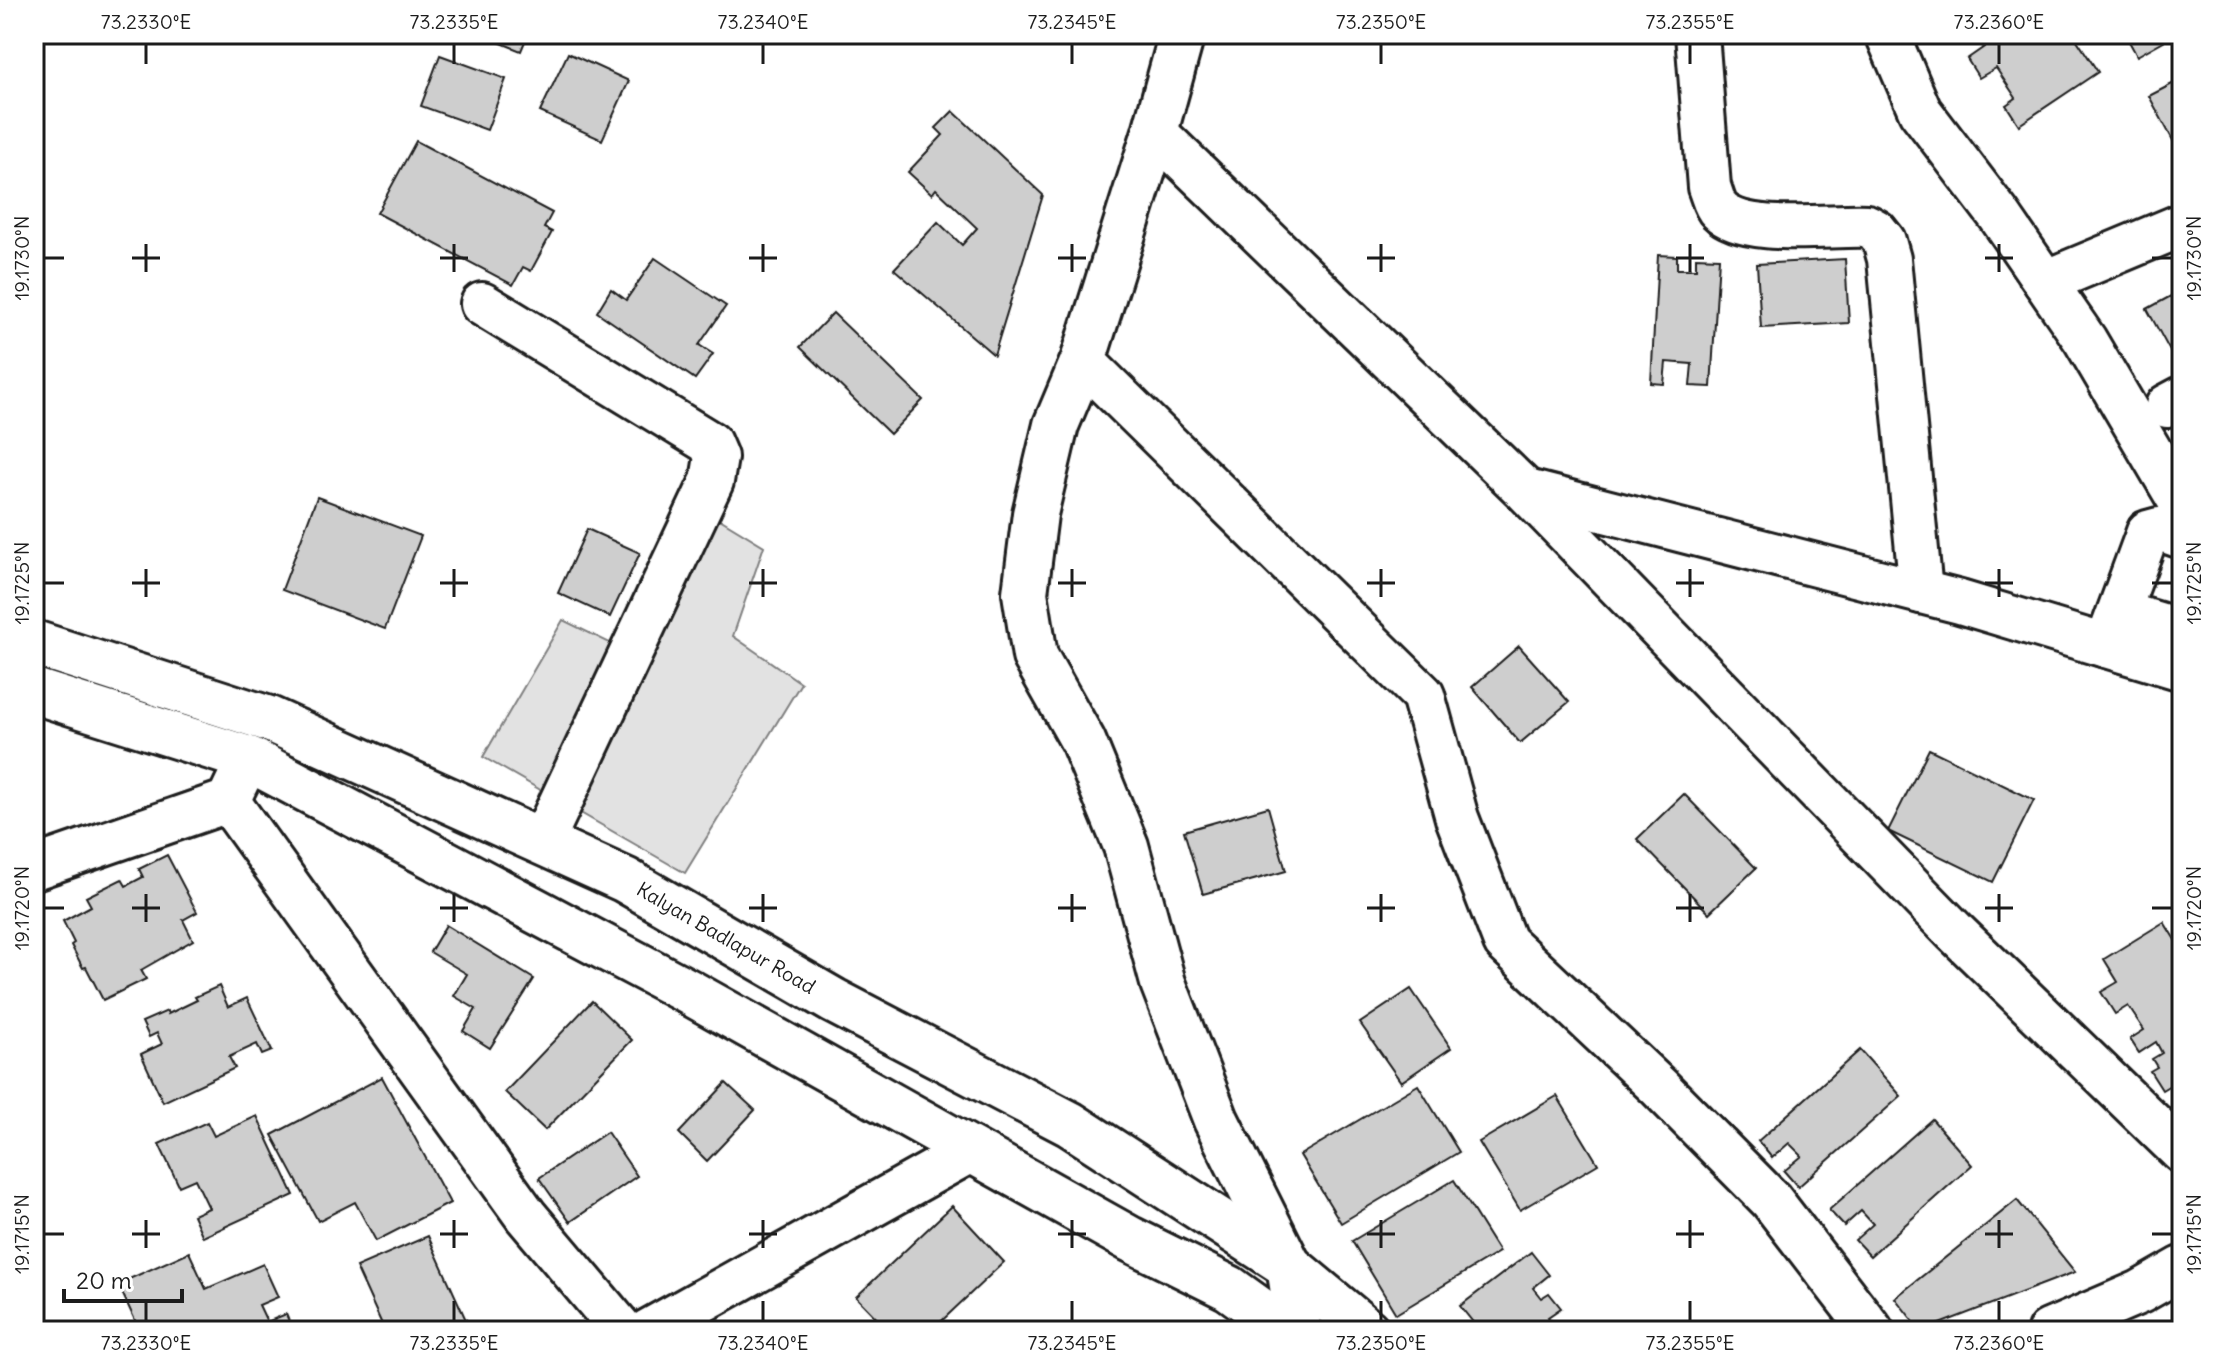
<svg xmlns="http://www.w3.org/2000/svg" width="2216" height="1365" font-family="Delius,sans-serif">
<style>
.green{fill:#e2e2e2;stroke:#7f7f7f;stroke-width:2}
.building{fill:#cecece;stroke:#1c1c1c;stroke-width:2}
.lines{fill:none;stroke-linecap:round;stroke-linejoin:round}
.minor-casing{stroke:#1c1c1c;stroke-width:48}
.tertiary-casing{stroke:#1c1c1c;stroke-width:50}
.secondary-casing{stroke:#1c1c1c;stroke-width:50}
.minor{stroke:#fff;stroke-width:42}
.tertiary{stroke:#fff;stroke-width:44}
.secondary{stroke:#fff;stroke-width:44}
.ticks{fill:none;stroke:#1c1c1c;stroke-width:3}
.labels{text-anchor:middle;stroke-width:7;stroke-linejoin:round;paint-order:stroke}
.street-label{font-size:20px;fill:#1c1c1c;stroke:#fff}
.neatline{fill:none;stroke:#1c1c1c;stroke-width:3}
.ticks-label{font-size:20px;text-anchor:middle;fill:#1c1c1c}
</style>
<rect width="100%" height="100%" fill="#fff"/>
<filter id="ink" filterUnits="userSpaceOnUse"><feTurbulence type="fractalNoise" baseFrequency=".0125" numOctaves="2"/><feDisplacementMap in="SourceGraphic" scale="16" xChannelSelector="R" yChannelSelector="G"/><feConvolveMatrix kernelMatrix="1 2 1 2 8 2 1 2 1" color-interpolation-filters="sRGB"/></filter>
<g filter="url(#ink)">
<!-- green -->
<polygon class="green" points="695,504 764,546 733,636 801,683 685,873 483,757 563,620 626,651"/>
<!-- building -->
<g class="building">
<polygon points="479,34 528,34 521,51"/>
<polygon points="2003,34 2073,34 2098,72 2019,125 2006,105 2016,98 1996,68 1979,78 1967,59"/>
<polygon points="2125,34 2176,34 2137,56"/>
<polygon points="568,53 629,81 602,140 540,112"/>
<polygon points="440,55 506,79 487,130 421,106"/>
<polygon points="2182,79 2182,157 2149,96"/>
<polygon points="953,111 1043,195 994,355 894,269 938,222 962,245 977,228 936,189 932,194 908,172 943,135 936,128"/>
<polygon points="416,141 552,213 544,228 552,232 531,271 523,267 513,285 377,213"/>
<polygon points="1658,255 1677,256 1677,269 1696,269 1696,257 1719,258 1711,387 1690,386 1692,364 1666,362 1664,384 1651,383"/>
<polygon points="655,258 726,306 699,345 713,354 695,379 597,312 611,289 626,300"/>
<polygon points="1845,259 1849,323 1761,328 1757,264"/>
<polygon points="2182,290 2182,364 2178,366 2147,309"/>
<polygon points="833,313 923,400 890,434 800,347"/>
<polygon points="317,497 421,536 385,629 282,590"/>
<polygon points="587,529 640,553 610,617 558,593"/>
<polygon points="1519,646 1569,702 1520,743 1472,687"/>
<polygon points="1929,749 2034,800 1993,882 1888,831"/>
<polygon points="1684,794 1756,868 1709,913 1637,839"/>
<polygon points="1268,807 1286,871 1203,894 1184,831"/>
<polygon points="167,855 197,912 183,920 193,940 141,970 146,979 103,1000 86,967 83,968 71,945 74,943 63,921 91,906 86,897 122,879 126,886 143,877 139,869"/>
<polygon points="2164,922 2182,951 2182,1078 2162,1090 2150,1071 2157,1067 2152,1059 2162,1053 2156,1042 2139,1053 2130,1039 2144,1030 2128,1006 2115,1014 2101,992 2118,982 2104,959"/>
<polygon points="446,925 534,979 490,1048 463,1031 476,1009 454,996 467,974 430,952"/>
<polygon points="219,986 228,1007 247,998 272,1051 262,1055 257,1044 229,1057 235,1068 163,1102 141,1054 162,1044 157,1033 149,1037 142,1022 167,1011 168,1014 197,1000 195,997"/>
<polygon points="1411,989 1451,1048 1401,1082 1360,1023"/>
<polygon points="592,1001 632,1040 545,1130 505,1092"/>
<polygon points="1860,1050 1901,1096 1798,1187 1784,1171 1802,1156 1789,1143 1772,1158 1758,1141"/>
<polygon points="382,1077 450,1203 376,1241 355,1202 318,1221 272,1135"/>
<polygon points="726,1083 755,1110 707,1161 679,1133"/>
<polygon points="1418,1085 1459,1152 1341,1223 1300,1155"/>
<polygon points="1557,1096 1598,1164 1520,1210 1479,1142"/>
<polygon points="257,1116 294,1195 203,1237 193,1215 209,1208 195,1179 179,1186 159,1144 207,1122 214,1136"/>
<polygon points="1932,1119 1972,1165 1870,1256 1855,1240 1873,1224 1861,1211 1844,1226 1829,1210"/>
<polygon points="607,1132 637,1176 570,1222 539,1178"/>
<polygon points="1454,1180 1499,1252 1396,1314 1352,1241"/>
<polygon points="2017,1200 2075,1272 1921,1331 1895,1298"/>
<polygon points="952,1206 1004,1262 931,1331 889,1331 856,1297"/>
<polygon points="428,1236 471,1331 385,1331 356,1267"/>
<polygon points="189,1252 206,1289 263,1264 278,1297 259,1305 267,1322 286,1314 293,1331 140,1331 118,1284"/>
<polygon points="1531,1252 1549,1275 1533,1288 1541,1298 1549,1293 1561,1308 1548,1317 1559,1331 1480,1331 1460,1306"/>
</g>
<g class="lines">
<defs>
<g id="minor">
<path d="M 1697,34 L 1709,187 C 1712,194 1714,205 1719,210 C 1745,237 1831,224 1867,226 L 1876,231 L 1884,241 L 1889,259 L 1921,592"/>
<polyline points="1887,34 1920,111 1999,215 2085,340 2182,505"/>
<polyline points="1155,132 1526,491 1955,932 2182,1152"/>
<polyline points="2045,282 2182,225"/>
<polyline points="482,304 710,443 716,457 712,481 542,842"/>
<polyline points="1083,361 1423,695 1457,818 1505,942 1659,1087 1771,1200 1872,1331"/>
<polyline points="2167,406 2182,398"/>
<polyline points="1527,491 1960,602 2182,669"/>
<polyline points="2119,612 2182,631"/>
<polyline points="2106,646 2148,532 2159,529 2182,537"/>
<polyline points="228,801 526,1216 623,1331"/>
<polyline points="34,868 228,801 239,778"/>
<polyline points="648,1331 972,1150"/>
<polyline points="2049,1331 2140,1292 2182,1268"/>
</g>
<polyline id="tertiary" points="1182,34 1155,132 1083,361 1056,425 1035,514 1025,593 1035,656 1083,741 1126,846 1163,983 1216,1120 1289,1266 1299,1331"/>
<g id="secondary">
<polyline points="34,643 269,719 625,880 834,1001 1070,1124 1289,1266 1367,1331"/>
<polyline points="34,691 249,759 689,992 1130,1239 1229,1288 1289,1331"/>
</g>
</defs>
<!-- minor casing -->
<use href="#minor" class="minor-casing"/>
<!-- tertiary casing -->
<use href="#tertiary" class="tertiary-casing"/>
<!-- secondary casing -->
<use href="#secondary" class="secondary-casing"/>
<!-- minor -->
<use href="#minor" class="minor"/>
<!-- tertiary -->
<use href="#tertiary" class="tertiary"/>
<!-- secondary -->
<use href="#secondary" class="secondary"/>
</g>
</g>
<!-- ticks -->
<path class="ticks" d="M 146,44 L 146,64M 454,44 L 454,64M 763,44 L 763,64M 1072,44 L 1072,64M 1381,44 L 1381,64M 1690,44 L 1690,64M 1999,44 L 1999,64M 146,244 L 146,272M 454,244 L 454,272M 763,244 L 763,272M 1072,244 L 1072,272M 1381,244 L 1381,272M 1690,244 L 1690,272M 1999,244 L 1999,272M 44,258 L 64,258M 132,258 L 160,258M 440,258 L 468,258M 749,258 L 777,258M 1058,258 L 1086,258M 1367,258 L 1395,258M 1676,258 L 1704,258M 1985,258 L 2013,258M 2152,258 L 2172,258M 146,569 L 146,597M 454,569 L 454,597M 763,569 L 763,597M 1072,569 L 1072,597M 1381,569 L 1381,597M 1690,569 L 1690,597M 1999,569 L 1999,597M 44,583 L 64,583M 132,583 L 160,583M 440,583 L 468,583M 749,583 L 777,583M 1058,583 L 1086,583M 1367,583 L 1395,583M 1676,583 L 1704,583M 1985,583 L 2013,583M 2152,583 L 2172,583M 146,894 L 146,922M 454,894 L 454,922M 763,894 L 763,922M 1072,894 L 1072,922M 1381,894 L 1381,922M 1690,894 L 1690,922M 1999,894 L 1999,922M 44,908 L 64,908M 132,908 L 160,908M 440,908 L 468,908M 749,908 L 777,908M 1058,908 L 1086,908M 1367,908 L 1395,908M 1676,908 L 1704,908M 1985,908 L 2013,908M 2152,908 L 2172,908M 146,1220 L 146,1248M 454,1220 L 454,1248M 763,1220 L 763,1248M 1072,1220 L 1072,1248M 1381,1220 L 1381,1248M 1690,1220 L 1690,1248M 1999,1220 L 1999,1248M 44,1234 L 64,1234M 132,1234 L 160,1234M 440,1234 L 468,1234M 749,1234 L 777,1234M 1058,1234 L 1086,1234M 1367,1234 L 1395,1234M 1676,1234 L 1704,1234M 1985,1234 L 2013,1234M 2152,1234 L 2172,1234M 146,1301 L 146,1321M 454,1301 L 454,1321M 763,1301 L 763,1321M 1072,1301 L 1072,1321M 1381,1301 L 1381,1321M 1690,1301 L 1690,1321M 1999,1301 L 1999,1321"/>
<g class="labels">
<!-- street labels -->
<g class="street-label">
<text transform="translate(726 938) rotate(30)" y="7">Kalyan Badlapur Road</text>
</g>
</g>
<!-- margin -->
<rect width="2216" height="1365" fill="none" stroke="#fff" stroke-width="88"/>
<!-- scale -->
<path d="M64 1289v12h118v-12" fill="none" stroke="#1c1c1c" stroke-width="4"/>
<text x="76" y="1289" font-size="24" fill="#1c1c1c" stroke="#ffffff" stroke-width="6" paint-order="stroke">20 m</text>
<rect x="44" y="44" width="2128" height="1277" class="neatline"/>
<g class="ticks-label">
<text x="146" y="29">73.2330°E</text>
<text x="454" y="29">73.2335°E</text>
<text x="763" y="29">73.2340°E</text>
<text x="1072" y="29">73.2345°E</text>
<text x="1381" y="29">73.2350°E</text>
<text x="1690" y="29">73.2355°E</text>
<text x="1999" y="29">73.2360°E</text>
<text transform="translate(22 258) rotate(-90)" y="7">19.1730°N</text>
<text transform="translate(2194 258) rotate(-90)" y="7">19.1730°N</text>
<text transform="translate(22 583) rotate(-90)" y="7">19.1725°N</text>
<text transform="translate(2194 583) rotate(-90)" y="7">19.1725°N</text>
<text transform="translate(22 908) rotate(-90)" y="7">19.1720°N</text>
<text transform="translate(2194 908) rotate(-90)" y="7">19.1720°N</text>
<text transform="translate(22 1234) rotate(-90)" y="7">19.1715°N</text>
<text transform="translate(2194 1234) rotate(-90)" y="7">19.1715°N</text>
<text x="146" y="1350">73.2330°E</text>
<text x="454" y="1350">73.2335°E</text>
<text x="763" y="1350">73.2340°E</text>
<text x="1072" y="1350">73.2345°E</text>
<text x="1381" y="1350">73.2350°E</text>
<text x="1690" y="1350">73.2355°E</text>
<text x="1999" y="1350">73.2360°E</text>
</g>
</svg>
